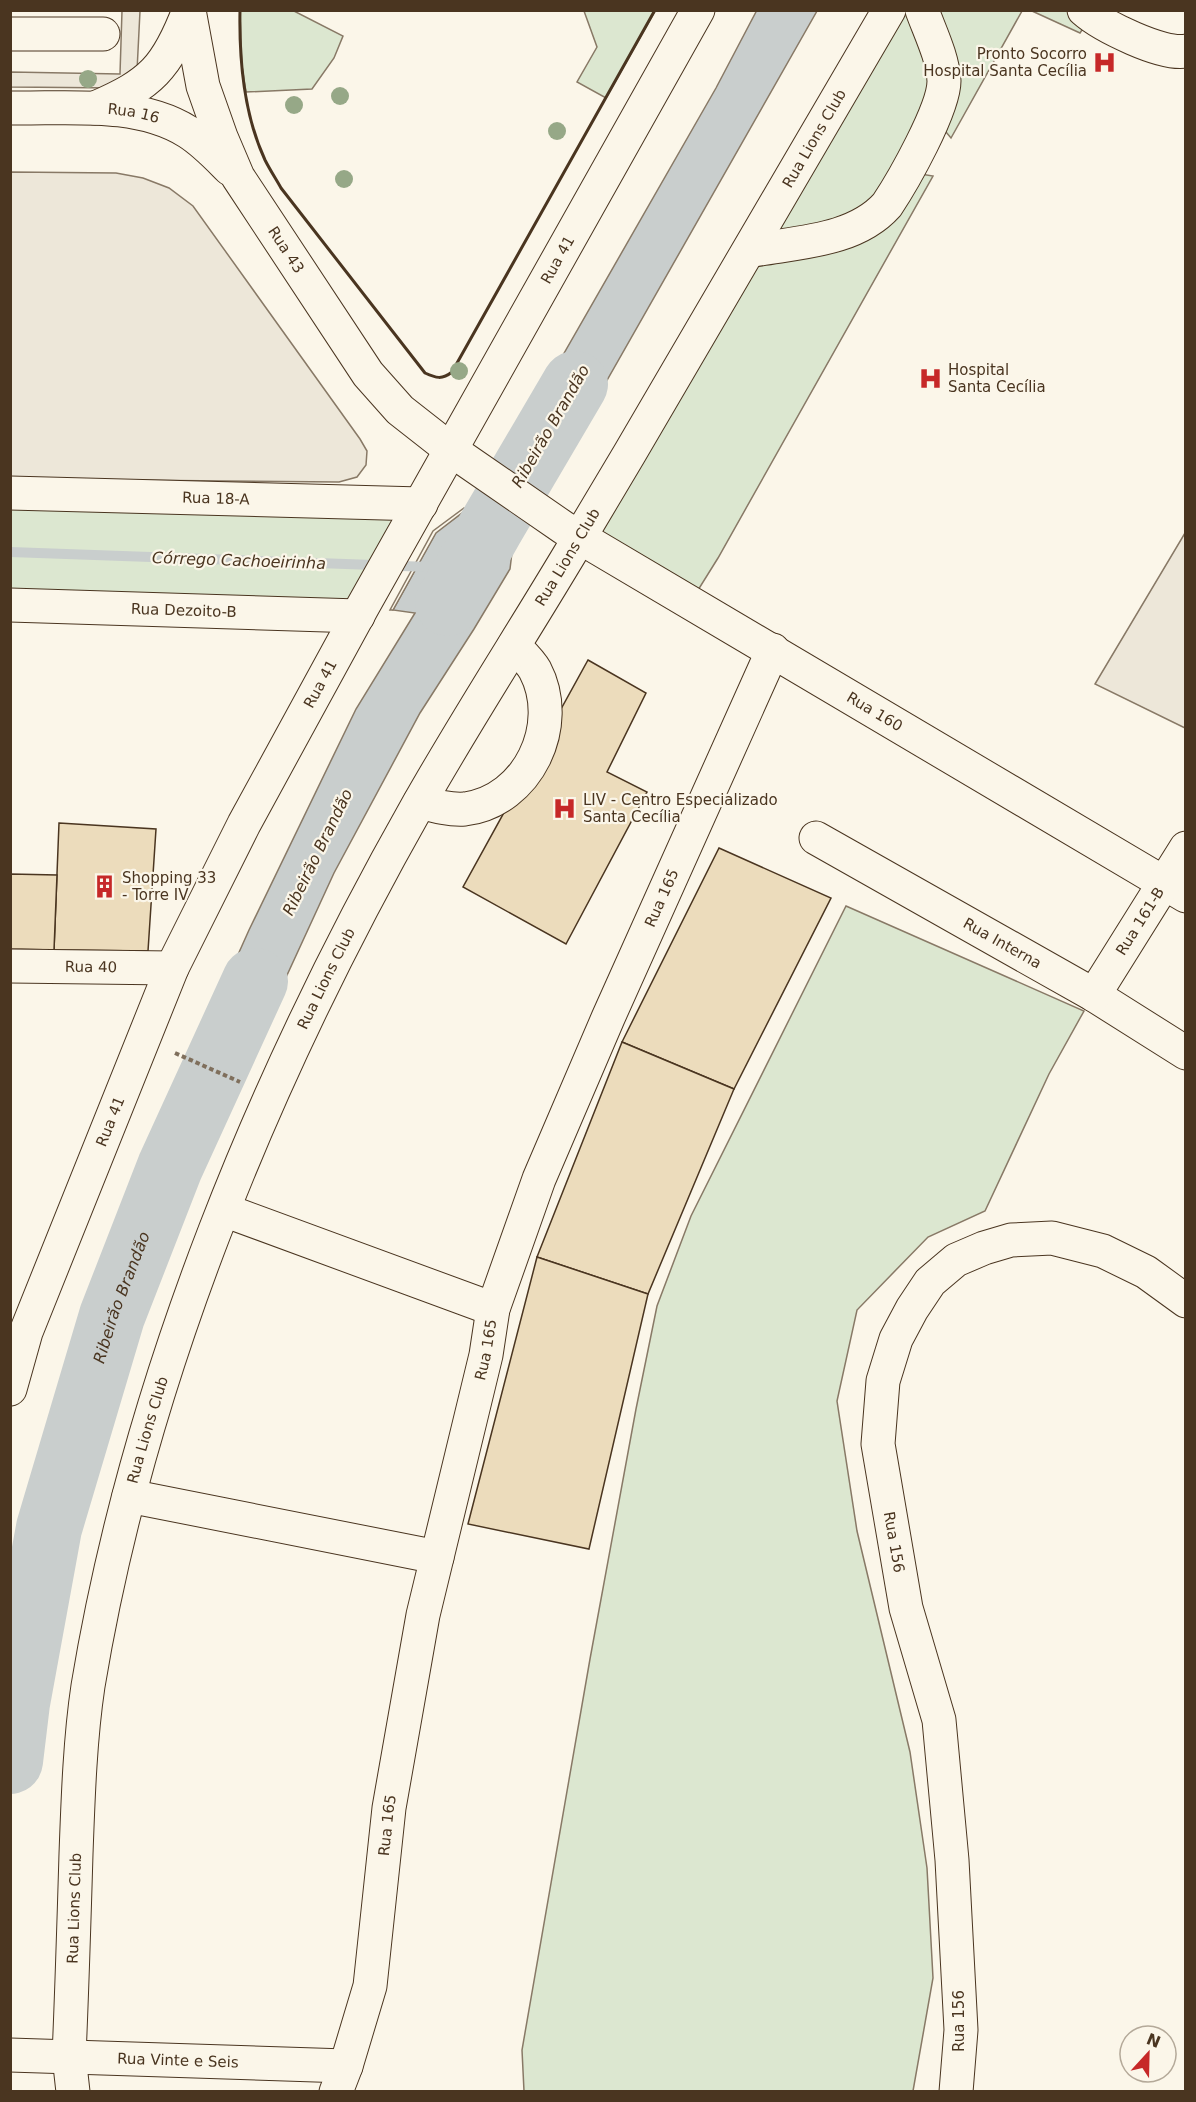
<svg xmlns="http://www.w3.org/2000/svg" width="1196" height="2102" font-family="'DejaVu Sans',sans-serif">
<style>
.green{fill:#dce7d0;stroke:#887966;stroke-width:1.5}
.parking{fill:#ede7d9;stroke:#887966;stroke-width:1.5}
.water{fill:#c9cecd;stroke:#887966;stroke-width:1.5}
.pier{fill:#fbf6e9;stroke:#887966;stroke-width:1.5}
.lines{fill:none;stroke-linecap:round;stroke-linejoin:round}
.stream{stroke:#c9cecd;stroke-width:10}
.river{stroke:#c9cecd;stroke-width:66}
.building{fill:#ecdcbc;stroke:#4a3520;stroke-width:1.5}
.minor-casing{stroke:#4a3520;stroke-width:35}
.path{stroke:#7f6f5c;stroke-width:4;stroke-dasharray:4.5 3;stroke-linecap:butt}
.minor{stroke:#fbf6e9;stroke-width:33}
.wall{stroke:#4a3520;stroke-width:3}
.tree{fill:#96a887}
.labels{text-anchor:middle;stroke-width:4.5;stroke-linejoin:round;paint-order:stroke}
.poi-label{font-size:15px;fill:#4a3520;stroke:#fbf6e9;text-anchor:start}
.street-label{font-size:15px;fill:#4a3520;stroke:#fbf6e9}
.water-label{font-size:16px;font-style:italic;fill:#4a3520;stroke:#fbf6e9}
</style>
<rect width="100%" height="100%" fill="#fbf6e9"/>
<!-- green -->
<g class="green">
<polygon points="240,11 294,11 343,36 334,58 312,89 246,92 242,66"/>
<polygon points="584,11 655,11 606,98 577,82 597,47"/>
<polygon points="889,11 1022,11 951,138 936,120 908,172 933,176 718,558 690,603 580,537"/>
<polygon points="1032,11 1076,11 1086,24 1080,33"/>
<polygon points="11,493 421,504 363,606 11,605"/>
<polygon points="846,906 1084,1011 1049,1074 985,1211 928,1237 857,1310 837,1401 857,1531 910,1752 927,1868 933,1978 913,2091 524,2091 522,2050 590,1659 636,1409 657,1306 691,1216"/>
</g>
<!-- parking -->
<g class="parking">
<polygon points="122,11 140,11 137,71 119,88 11,87 11,72 120,74"/>
<polygon points="11,172 116,173 143,178 169,188 193,206 360,439 367,451 366,465 357,477 339,482 11,479"/>
<polygon points="1185,533 1185,728 1095,684"/>
</g>
<!-- water -->
<g class="water">
<polygon points="757,10 817,11 552,477 508,451 716,88"/>
<polygon points="466,510 514,536 510,569 474,629 420,713 334,873 242,1073 194,1053 249,930 356,709 415,613 393,610 436,532"/>
</g>
<!-- pier -->
<polygon class="pier" points="464,508 467,508 515,533 517,538 466,510 436,533 393,610 390,610 433,531"/>
<g class="lines">
<!-- stream -->
<polyline class="stream" points="10,552 430,567"/>
<!-- river -->
<g class="river">
<polyline points="448,603 491,527 575,384"/>
<path id="s1" d="M 10,1761 L 17,1703 L 49,1528 L 112,1316 L 170,1167 L 255,981"/>
</g>
</g>
<!-- building -->
<g class="building">
<polygon points="588,660 646,693 607,772 647,792 566,944 463,887"/>
<polygon points="59,823 156,829 148,951 54,950"/>
<polygon points="719,848 831,898 734,1089 622,1042"/>
<polygon points="10,874 57,875 54,950 10,949"/>
<polygon points="622,1042 734,1089 648,1294 537,1257"/>
<polygon points="537,1257 648,1294 589,1549 468,1524"/>
</g>
<g class="lines">
<defs>
<g id="minor">
<path id="s2" d="M 189,10 L 203,86 L 221,137 L 238,177 L 368,374 L 400,410 L 451,450 L 564,528 L 1186,896"/>
<path d="M 1084,10 C 1102,26 1163,56 1186,51"/>
<polyline points="10,34 103,34"/>
<path id="s3" d="M 10,108 C 68,109 137,100 188,132 C 204,142 217,156 230,169"/>
<path d="M 95,108 C 151,84 167,68 189,10"/>
<path d="M 749,251 C 795,242 854,242 887,205 C 903,181 944,109 944,81 C 943,58 930,32 922,10"/>
<path id="s4" d="M 10,493 L 421,504"/>
<path id="s5" d="M 10,605 L 358,616"/>
<path d="M 420,802 C 435,806 449,810 465,809 C 528,801 564,725 535,670 C 530,661 521,653 514,646"/>
<path id="s6" d="M 816,838 L 1094,995 L 1186,1053"/>
<path id="s7" d="M 10,966 L 172,968"/>
<path id="s8" d="M 1094,995 L 1186,848"/>
<polyline points="224,1210 493,1309"/>
<path id="s9" d="M 10,1389 L 26,1332 L 172,968 L 244,824 L 363,606 L 698,10"/>
<polyline points="129,1496 437,1557"/>
<path id="s10" d="M 10,2055 L 346,2066"/>
<path id="s11" d="M 73,2092 L 69,2056 C 72,1989 74,1921 76,1854 C 78,1799 80,1739 88,1686 C 139,1378 265,1075 418,805 C 470,713 528,625 581,535 C 685,361 787,186 889,10"/>
<path id="s12" d="M 336,2092 L 346,2066 L 370,1986 L 389,1808 L 423,1615 L 486,1355 L 493,1309 L 539,1179 L 608,1018 L 773,650"/>
<polyline points="956,2092 961,2030 952,1860 939,1720 906,1608 878,1444 883,1381 896,1339 912,1309 930,1282 956,1260 984,1248 1011,1240 1052,1238 1103,1251 1146,1272 1186,1301"/>
</g>
</defs>
<!-- minor casing -->
<use href="#minor" class="minor-casing"/>
<!-- path -->
<polyline class="path" points="175,1053 240,1082"/>
<!-- minor -->
<use href="#minor" class="minor"/>
<!-- wall -->
<path class="wall" d="M 240,10 C 239,60 244,115 265,160 C 270,170 276,179 281,188 L 425,373 C 436,378 442,380 452,372 L 655,10"/>
</g>
<!-- trees -->
<g class="tree">
<circle cx="88" cy="79" r="9"/>
<circle cx="340" cy="96" r="9"/>
<circle cx="294" cy="105" r="9"/>
<circle cx="557" cy="131" r="9"/>
<circle cx="344" cy="179" r="9"/>
<circle cx="459" cy="371" r="9"/>
</g>
<!-- icons -->
<defs>
<symbol id="hospital-bare" viewBox="-9 -9 18 18"><path d="M-5-5h3v3.5h4V-5h3V5h-3V1.5h-4V5h-3Z" fill="#c62828" stroke="#fbf6e9" stroke-width="2.5" paint-order="stroke"/></symbol>
<symbol id="building-bare" viewBox="-9 -9 18 18"><path d="M-4-6H4V6H1V3H-1V6H-4ZM-2.5-4.3h1.7v1.8h-1.7ZM.8-4.3h1.7v1.8H.8ZM-2.5-1h1.7V.8h-1.7ZM.8-1h1.7V.8H.8Z" fill="#c62828" stroke="#fbf6e9" stroke-width="2.5" paint-order="stroke"/></symbol>
</defs>
<g fill-rule="evenodd">
<use href="#hospital-bare" x="1088" y="46" width="33" height="33"/>
<use href="#hospital-bare" x="914" y="362" width="33" height="33"/>
<use href="#hospital-bare" x="548" y="792" width="33" height="33"/>
<use href="#building-bare" x="88" y="870" width="33" height="33"/>
</g>
<g class="labels">
<!-- poi labels -->
<g class="poi-label">
<text x="1087" y="59" text-anchor="end">Pronto Socorro<tspan x="1087" dy="17">Hospital Santa Cecília</tspan></text>
<text x="948" y="375">Hospital<tspan x="948" dy="17">Santa Cecília</tspan></text>
<text x="583" y="805">LIV - Centro Especializado<tspan x="583" dy="17">Santa Cecília</tspan></text>
<text x="122" y="883">Shopping 33<tspan x="122" dy="17">- Torre IV</tspan></text>
</g>
<!-- street labels -->
<g class="street-label">
<text dy="5" stroke="none"><textPath href="#s3" startOffset="124">Rua 16</textPath></text>
<text dy="5" stroke="none"><textPath href="#s11" startOffset="2128">Rua Lions Club</textPath></text>
<text dy="5" stroke="none"><textPath href="#s2" startOffset="262">Rua 43</textPath></text>
<text dy="5" stroke="none"><textPath href="#s9" startOffset="1258">Rua 41</textPath></text>
<text dy="5" stroke="none"><textPath href="#s4" startOffset="206">Rua 18-A</textPath></text>
<text dy="5" stroke="none"><textPath href="#s11" startOffset="1642">Rua Lions Club</textPath></text>
<text dy="5" stroke="none"><textPath href="#s5" startOffset="174">Rua Dezoito-B</textPath></text>
<text dy="5" stroke="none"><textPath href="#s9" startOffset="772">Rua 41</textPath></text>
<text dy="5" stroke="none"><textPath href="#s2" startOffset="1022">Rua 160</textPath></text>
<text dy="5" stroke="none"><textPath href="#s12" startOffset="1245">Rua 165</textPath></text>
<text dy="5" stroke="none"><textPath href="#s8" startOffset="87">Rua 161-B</textPath></text>
<text dy="5" stroke="none"><textPath href="#s6" startOffset="214">Rua Interna</textPath></text>
<text dy="5" stroke="none"><textPath href="#s7" startOffset="81">Rua 40</textPath></text>
<text dy="5" stroke="none"><textPath href="#s11" startOffset="1156">Rua Lions Club</textPath></text>
<text dy="5" stroke="none"><textPath href="#s9" startOffset="286">Rua 41</textPath></text>
<text dy="5" stroke="none"><textPath href="#s12" startOffset="759">Rua 165</textPath></text>
<text dy="5" stroke="none"><textPath href="#s11" startOffset="670">Rua Lions Club</textPath></text>
<text transform="translate(894 1542) rotate(80)" y="5">Rua 156</text>
<text dy="5" stroke="none"><textPath href="#s12" startOffset="273">Rua 165</textPath></text>
<text dy="5" stroke="none"><textPath href="#s11" startOffset="184">Rua Lions Club</textPath></text>
<text transform="translate(959 2021) rotate(-90)" y="5">Rua 156</text>
<text dy="5" stroke="none"><textPath href="#s10" startOffset="168">Rua Vinte e Seis</textPath></text>
</g>
<!-- water labels -->
<g class="water-label">
<text transform="translate(550 426) rotate(-60)" y="6">Ribeirão Brandão</text>
<text transform="translate(239 560) rotate(2)" y="6">Córrego Cachoeirinha</text>
<text transform="translate(317 852) rotate(-64)" y="6">Ribeirão Brandão</text>
<text dy="6" stroke="none"><textPath href="#s1" startOffset="478">Ribeirão Brandão</textPath></text>
</g>
</g>
<!-- border -->
<rect width="1196" height="2102" fill="none" stroke="#4a3520" stroke-width="24"/>
<!-- north arrow -->
<g transform="translate(1148 2054) rotate(22)"><circle r="28" fill="#fbf6e9" stroke="#b4a999" stroke-width="1.5"/>
<path d="M0-4.5L10 22L0 15L-10 22Z" fill="#c62828"/>
<text y="-9" font-size="16" font-weight="bold" text-anchor="middle" fill="#4a3520">N</text>
</g>
</svg>
